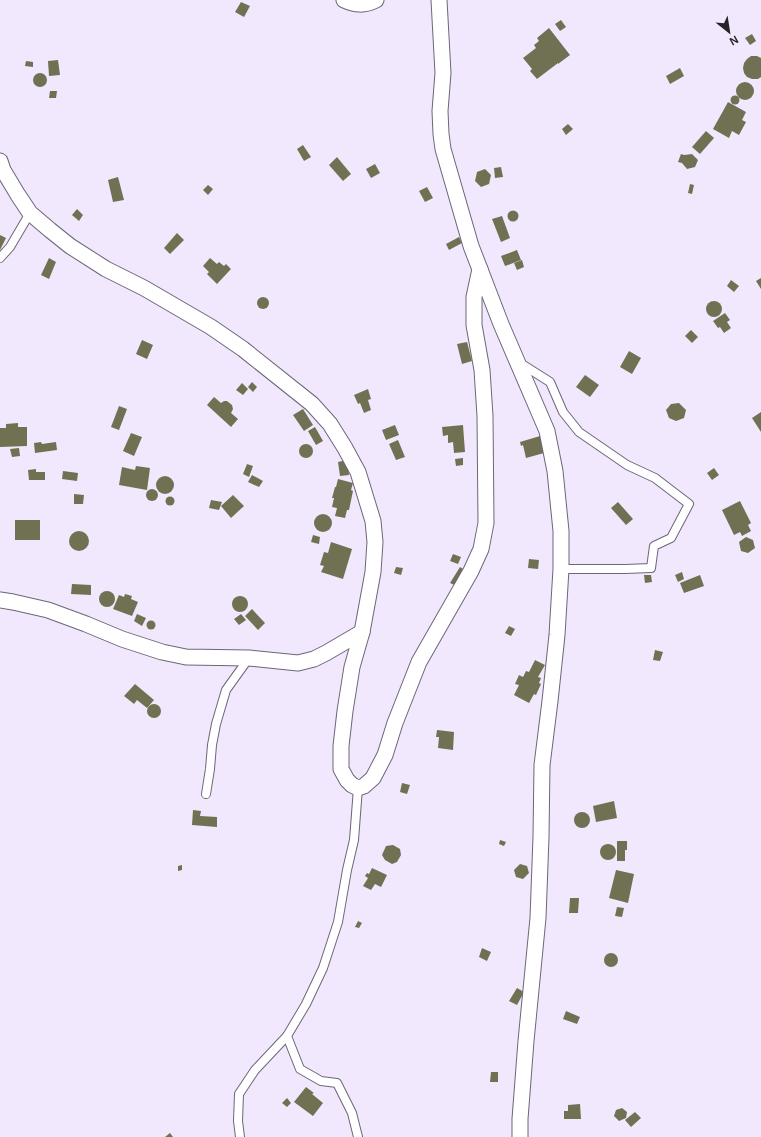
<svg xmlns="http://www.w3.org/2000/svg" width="761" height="1137" font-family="Helvetica,sans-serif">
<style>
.building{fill:#707053}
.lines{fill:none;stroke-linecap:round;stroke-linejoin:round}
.lane-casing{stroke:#6e6577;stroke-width:10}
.street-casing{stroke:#6e6577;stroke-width:17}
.lane{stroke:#fff;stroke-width:8}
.street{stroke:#fff;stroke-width:15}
</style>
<rect width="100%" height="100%" fill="#f2e8fd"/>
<!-- building -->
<g class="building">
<polygon points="241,2 250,6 244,17 235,12"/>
<polygon points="561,20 566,27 560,31 555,24"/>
<polygon points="549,28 570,55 558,64 558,63 537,79 530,71 532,69 523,58 536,48 534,45 539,41 537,38"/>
<polygon points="752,34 756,41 750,45 745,38"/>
<polygon points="751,56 757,56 761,58 761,77 758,79 752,79 747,77 744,73 743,68 744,63 747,59"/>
<polygon points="58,60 60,75 49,76 48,61"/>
<polygon points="26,61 33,62 33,67 25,66"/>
<polygon points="680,68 684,76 670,84 666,76"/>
<circle cx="40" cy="80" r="7"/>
<circle cx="745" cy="91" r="9"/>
<polygon points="50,91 57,91 56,98 49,98"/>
<circle cx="735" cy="100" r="4.5"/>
<polygon points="728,102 746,112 742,120 746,122 739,135 732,131 729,138 713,129"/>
<polygon points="568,124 573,129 566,135 562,129"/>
<polygon points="706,131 714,138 700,154 692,147"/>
<polygon points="303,145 311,157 304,161 297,149"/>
<polygon points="681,154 684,155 692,154 698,160 695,167 687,169 682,163 678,162"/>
<polygon points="337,157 351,174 343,181 329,165"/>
<polygon points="375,164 380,173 371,178 366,169"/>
<polygon points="501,167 503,177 495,178 494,168"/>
<polygon points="485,169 491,175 489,184 481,187 475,181 477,172"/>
<polygon points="118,177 124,200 113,202 108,180"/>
<polygon points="690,184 694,185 692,194 688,193"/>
<polygon points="208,185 213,189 208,195 203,190"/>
<polygon points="427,187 433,198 425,202 419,191"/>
<polygon points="77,209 83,215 79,221 72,215"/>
<circle cx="513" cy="216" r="5.5"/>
<polygon points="502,216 510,238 501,242 492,219"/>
<polygon points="177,233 184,240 170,254 164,248"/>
<polygon points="0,235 6,238 0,250"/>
<polygon points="459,237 462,243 449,250 446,244"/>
<polygon points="517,250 521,260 505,266 501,256"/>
<polygon points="49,258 56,262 49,279 41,275"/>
<polygon points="210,258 217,264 219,262 224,266 226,264 231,269 217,284 207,274 209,272 203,266"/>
<polygon points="522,260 524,267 517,270 514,263"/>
<polygon points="761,278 761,289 756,281"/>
<polygon points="731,280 739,286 734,292 727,286"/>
<circle cx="263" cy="303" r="6"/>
<circle cx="714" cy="309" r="8"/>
<polygon points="725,313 730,320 727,322 731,328 724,333 720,327 718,328 713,321"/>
<polygon points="691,330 698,337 692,343 685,336"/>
<polygon points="142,340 153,345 147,359 136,354"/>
<polygon points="467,342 472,361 462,364 457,344"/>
<polygon points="629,351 641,358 632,374 620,367"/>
<polygon points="585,375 599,385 590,397 576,387"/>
<polygon points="252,382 257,387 253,392 248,387"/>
<polygon points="242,383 248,389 243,395 236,390"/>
<polygon points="368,389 371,399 368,400 371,410 364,413 360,403 358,404 354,395"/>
<polygon points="214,397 221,403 224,401 227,401 232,405 233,409 231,413 238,419 231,427 207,405"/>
<polygon points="679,403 686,410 684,418 676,421 669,418 666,410 671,404"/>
<polygon points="119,406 127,409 119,430 111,427"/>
<polygon points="303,409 313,425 304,431 293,415"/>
<polygon points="761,412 761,432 752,418"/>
<polygon points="18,423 18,427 27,427 27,446 0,447 0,428 6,428 6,424"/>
<polygon points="395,425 399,435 386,440 382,430"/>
<polygon points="463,425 465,452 454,453 453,442 448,443 448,435 443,436 442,427"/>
<polygon points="315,427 323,441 316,445 308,431"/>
<polygon points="131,433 142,437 134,456 123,451"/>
<polygon points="540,436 544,453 526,458 523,445 521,446 520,442"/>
<polygon points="398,440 405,457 396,460 389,444"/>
<polygon points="41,442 42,444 56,442 57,450 35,453 34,443"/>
<circle cx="306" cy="451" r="7"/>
<polygon points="19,448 20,456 12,457 10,449"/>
<polygon points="463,458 463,465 456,466 455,459"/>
<polygon points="347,460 349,475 340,476 338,462"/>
<polygon points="247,464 253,466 249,477 243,474"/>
<polygon points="136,466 150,468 147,490 119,485 122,467 135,470"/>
<polygon points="714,468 719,475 712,480 707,473"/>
<polygon points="36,469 36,472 45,472 45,480 29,480 28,470"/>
<polygon points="63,471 78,473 77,481 62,479"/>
<polygon points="252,475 263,481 259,487 248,482"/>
<circle cx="165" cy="485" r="9"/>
<polygon points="338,479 353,483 351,490 353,491 349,510 347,510 345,518 335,516 337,508 332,507 334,498 332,498 335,487 336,487"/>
<circle cx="152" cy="495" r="6"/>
<polygon points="74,494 84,495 83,504 74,504"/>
<polygon points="233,495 244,506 231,518 221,506"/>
<circle cx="170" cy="501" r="4.5"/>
<polygon points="211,500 222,502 219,510 209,508"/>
<polygon points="740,501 751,523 748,525 751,531 742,536 740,532 734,535 722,510"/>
<polygon points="618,502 633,519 626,525 611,508"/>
<circle cx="323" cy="523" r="9"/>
<rect x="15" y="520" width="25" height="20"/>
<circle cx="79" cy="541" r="10"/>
<polygon points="313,535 320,537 319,544 311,542"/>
<polygon points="746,537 753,540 755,548 748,553 741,551 739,542"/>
<polygon points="331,542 352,549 343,579 321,572 324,566 320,565 324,552 328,553"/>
<polygon points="453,554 461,557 458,564 450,561"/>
<polygon points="529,559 539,560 538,569 528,568"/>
<polygon points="396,567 403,568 401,575 394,573"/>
<polygon points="460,567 468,572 459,587 450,583"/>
<polygon points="682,572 684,579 678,582 675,575"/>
<polygon points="644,575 651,575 652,582 645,583"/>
<polygon points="700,575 704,586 684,593 680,583"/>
<polygon points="72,584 91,585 91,595 71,594"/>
<circle cx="107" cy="599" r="8"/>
<polygon points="125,594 132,596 131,599 138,602 132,616 113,609 119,595 124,597"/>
<circle cx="240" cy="604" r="8"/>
<polygon points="252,609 265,623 258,630 245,616"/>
<polygon points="137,614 146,618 142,626 134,621"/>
<polygon points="241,614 246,620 239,625 234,619"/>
<circle cx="151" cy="625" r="4.5"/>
<polygon points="509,626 515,629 511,636 505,633"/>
<polygon points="655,650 663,652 660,661 653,660"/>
<polygon points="535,660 545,665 538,677 541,678 539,683 541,684 536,695 534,694 529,703 514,695 519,685 515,684 519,675 523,677 526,671 529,672"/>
<polygon points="135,684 154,700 147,708 137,700 134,704 124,696"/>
<circle cx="154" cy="711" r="7"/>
<polygon points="437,730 454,732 453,750 438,748 439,737 436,737"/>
<polygon points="402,783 410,785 407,794 400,792"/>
<polygon points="614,801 617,818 596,822 593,806"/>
<polygon points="193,810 201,811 200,816 217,817 217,827 192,825"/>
<circle cx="582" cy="820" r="8"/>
<polygon points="500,840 506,842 504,846 499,844"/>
<polygon points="617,841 627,841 627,850 625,850 625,861 617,861"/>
<circle cx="608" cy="852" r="8"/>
<polygon points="393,845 400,849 401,855 397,862 392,864 385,860 382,855 386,846"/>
<polygon points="520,864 527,866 529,873 523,879 516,877 514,870"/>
<polygon points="182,865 182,870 178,871 178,866"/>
<polygon points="372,868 387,875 381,887 375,884 371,890 363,886 368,878 365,876 367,873 369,874"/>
<polygon points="616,870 634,874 628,903 609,898"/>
<polygon points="570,898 579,898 578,913 569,913"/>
<polygon points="617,907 624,908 622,917 615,916"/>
<polygon points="358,921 362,923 359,928 355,927"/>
<polygon points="482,948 491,952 487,961 479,957"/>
<circle cx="611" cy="960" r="7"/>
<polygon points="517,988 524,992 517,1005 509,1001"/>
<polygon points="566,1011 580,1017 577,1024 563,1019"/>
<polygon points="491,1072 498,1072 498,1082 490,1082"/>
<polygon points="306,1087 314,1093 312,1094 323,1103 313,1116 294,1102"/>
<polygon points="287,1098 291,1103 287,1107 282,1103"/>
<polygon points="580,1104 581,1119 564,1119 564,1111 568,1111 568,1105"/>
<polygon points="622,1108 627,1112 626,1118 619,1121 614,1116 616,1110"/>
<polygon points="635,1112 641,1118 631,1127 625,1120"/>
<polygon points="170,1133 173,1137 165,1137"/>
</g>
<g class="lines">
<defs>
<g id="lane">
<polyline points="0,258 10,247 30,213"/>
<polyline points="520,363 550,382 563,412 579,432 627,465 655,478 689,504 671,538 654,546 651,568 625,569 561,569"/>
<polyline points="206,794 210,769 212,745 216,724 226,690 249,658"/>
<polyline points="240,1137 238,1121 239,1094 255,1070 287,1036"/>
<polyline points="358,1137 352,1113 337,1083 321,1081 300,1069 287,1036 306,1004 323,968 338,922 347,870 354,840 358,788"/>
</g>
<g id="street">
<path d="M 344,0 C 355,5 364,6 376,0"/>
<polyline points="439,0 443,73 440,111 441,134 443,149 471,246 501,324 547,431 555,471 561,531 561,569 557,635 550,701 542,765 541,837 538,918 526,1041 520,1119 520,1137"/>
<polyline points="0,161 3,170 18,195 30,213 50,230 70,246 106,269 144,288 211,327 243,349 312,404 330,424 345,448 358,472 373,521 375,542 373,572 362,632 352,667 345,711 341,746 341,769 347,780 352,785 358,788 364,786 373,778 385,755 395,723 419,662 471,571 481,549 486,523 485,416 482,370 474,325 474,297 480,269"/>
<polyline points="0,600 13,602 48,610 86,624 122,639 162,652 186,657 249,658 298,663 314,659 326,653 362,632"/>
</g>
</defs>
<!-- lane casing -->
<use href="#lane" class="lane-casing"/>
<!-- street casing -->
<use href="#street" class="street-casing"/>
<!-- lane -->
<use href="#lane" class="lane"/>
<!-- street -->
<use href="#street" class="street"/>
</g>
<!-- north arrow -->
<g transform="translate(729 32) rotate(150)" stroke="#f2e8fd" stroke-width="3" paint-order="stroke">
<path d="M0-3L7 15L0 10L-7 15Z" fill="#252229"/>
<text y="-6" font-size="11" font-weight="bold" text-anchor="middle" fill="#252229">N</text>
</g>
</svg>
